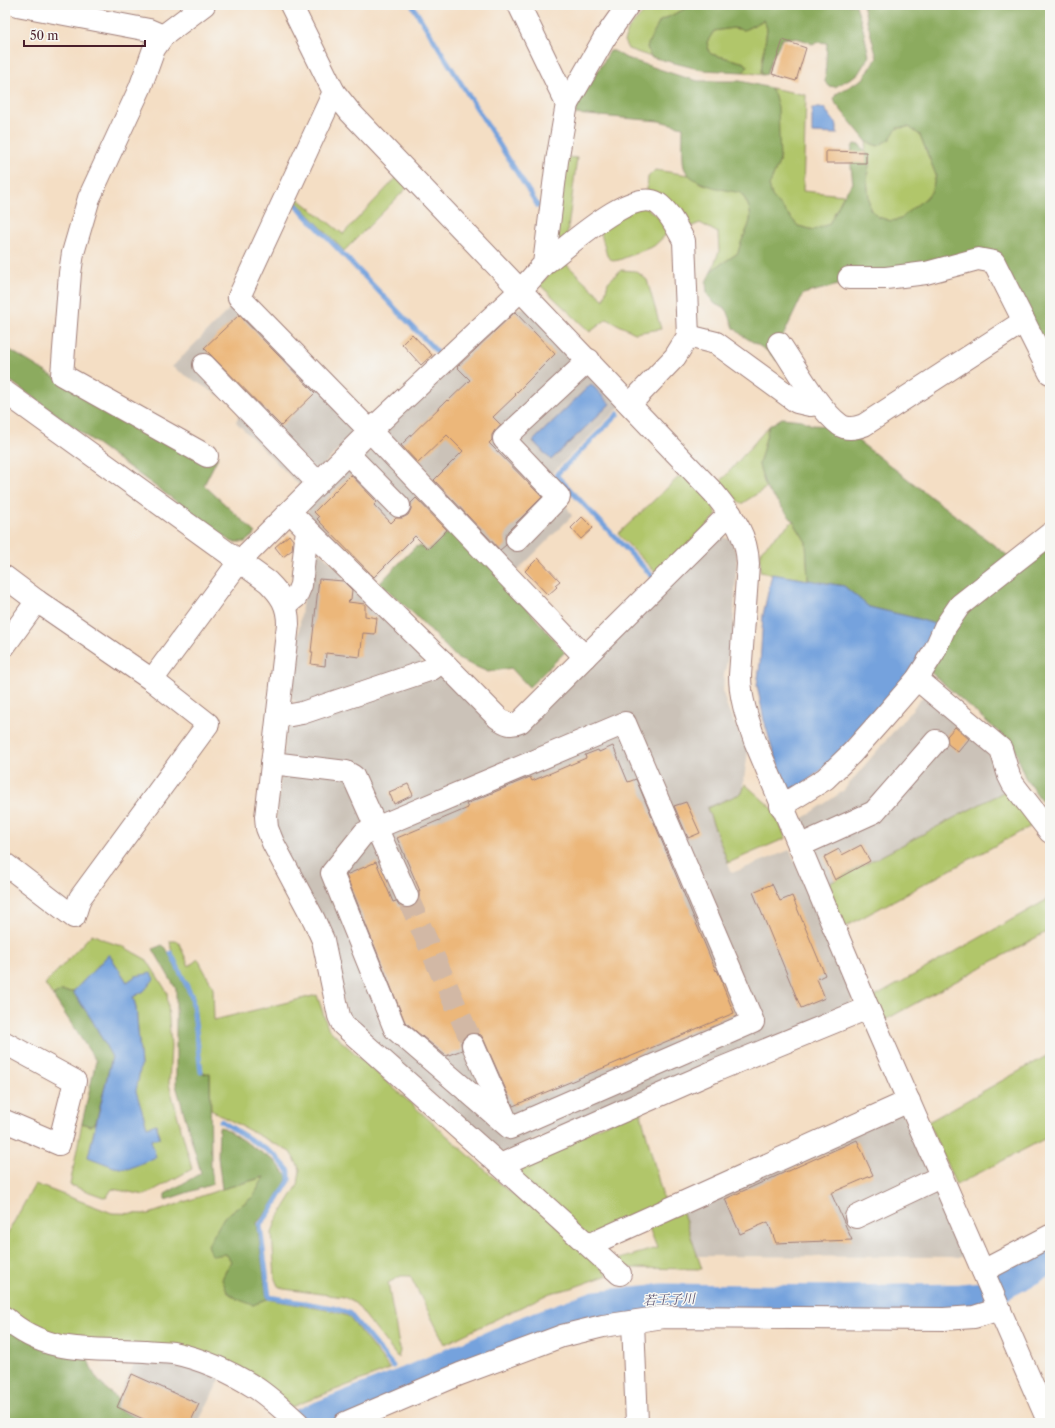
<svg xmlns="http://www.w3.org/2000/svg" width="1055" height="1428" font-family="'Libre Caslon Text','Noto Serif JP',serif">
<style>
.industrial{fill:#cbc2b8}
.green{fill:#b1c66b;stroke:#7e724b}
.forest{fill:#8cab5f;stroke:#6b6545}
.water{fill:#74a2dd;stroke:#5f6084}
.lines{fill:none;stroke-linecap:round;stroke-linejoin:round}
.stream{stroke:#74a2dd;stroke-width:5}
.river{stroke:#74a2dd;stroke-width:29}
.building{fill:#ecb77a}
.minor-tunnel{stroke:#d2b8a5;stroke-width:22;stroke-dasharray:22 11;stroke-linecap:butt}
.minor-casing{stroke:#9f7e78;stroke-width:24}
.minor{stroke:#fff;stroke-width:22}
.labels{text-anchor:middle;stroke-width:3;stroke-linejoin:round;paint-order:stroke}
.water-label{font-size:13px;font-style:italic;fill:#5b5372;stroke:#f6f6f2}
</style>
<rect width="100%" height="100%" fill="#f6f6f2"/>
<filter id="ink" filterUnits="userSpaceOnUse"><feTurbulence type="fractalNoise" baseFrequency=".025" numOctaves="2"/><feDisplacementMap in="SourceGraphic" scale="8" xChannelSelector="R" yChannelSelector="G"/><feConvolveMatrix kernelMatrix="1 2 1 2 8 2 1 2 1" color-interpolation-filters="sRGB"/></filter>
<filter id="wash" filterUnits="userSpaceOnUse"><feTurbulence type="fractalNoise" baseFrequency=".012" numOctaves="4" result="noise"/><feDisplacementMap in="SourceGraphic" scale="16" xChannelSelector="R" yChannelSelector="G"/><feGaussianBlur stdDeviation="0.9" result="paint"/><feColorMatrix in="noise" values="0 0 0 0 0 0 0 0 0 0 0 0 0 0 0 0 0 1.4 0 .05"/><feComposite in="paint" operator="in"/></filter>
<g filter="url(#wash)">
<rect width="100%" height="100%" fill="#f4dec4"/>
<!-- industrial -->
<g class="industrial">
<polygon points="236,302 359,427 302,488 236,422 241,409 172,367"/>
<polygon points="517,308 528,308 621,406 550,475 572,516 515,573 387,444 388,426"/>
<polygon points="385,451 455,523 428,550 415,538 371,582 307,521 308,505 363,452"/>
<polygon points="717,536 731,539 737,556 733,634 724,675 723,693 728,710 748,751 742,793 707,809 732,873 790,850 854,995 849,1007 505,1152 495,1152 349,1017 275,827 286,729 293,722 437,674 449,676 511,739"/>
<polygon points="320,552 424,652 420,668 303,708 291,698 308,556"/>
<polygon points="926,693 986,747 1007,790 826,885 798,822 843,791"/>
<polygon points="902,1111 965,1257 698,1256 682,1210"/>
<polygon points="137,1358 173,1361 222,1375 198,1423 147,1423 114,1408"/>
</g>
<!-- green -->
<g class="green">
<polygon points="651,5 693,5 660,21 647,47 651,57 628,49 624,41 629,28"/>
<polygon points="764,20 767,29 761,72 763,75 743,72 748,67 745,63 711,54 709,52 707,42 714,31 733,28 744,30"/>
<polygon points="771,88 806,95 803,191 844,195 829,224 814,230 798,226 772,196 769,186 780,160 775,96"/>
<polygon points="909,127 920,135 936,175 932,191 925,199 910,210 901,219 891,221 878,217 870,209 867,179 870,158 865,150 867,142 878,146 889,139 897,128"/>
<polygon points="567,157 577,158 567,236 553,250"/>
<path d="M 655,170 L 689,175 L 700,183 L 741,193 C 761,221 744,226 738,253 L 712,270 L 719,251 L 718,233 L 700,223 L 688,228 L 647,190 L 648,177 Z"/>
<polygon points="400,174 410,185 344,251 290,195 291,193 343,234"/>
<polygon points="642,204 672,229 654,246 619,260 613,261 607,256 599,226"/>
<polygon points="562,260 604,300 608,282 621,270 636,271 647,280 661,329 635,333 607,319 590,332 540,285"/>
<polygon points="769,426 759,465 766,488 741,504 721,481"/>
<polygon points="684,472 712,504 717,515 659,576 618,534"/>
<polygon points="793,521 806,542 808,580 760,572 761,550"/>
<polygon points="745,784 773,809 786,838 728,863 707,808 742,793"/>
<polygon points="1007,790 1035,824 843,928 826,885"/>
<polygon points="1050,898 1050,930 883,1021 873,998"/>
<polygon points="92,934 109,942 124,947 147,960 167,992 171,1046 169,1084 192,1169 145,1195 112,1189 106,1198 70,1185 82,1123 90,1126 96,1122 88,1157 160,1136 156,1124 147,1127 135,1091 141,1065 136,1007 133,997 144,991 136,976 127,982 109,954 73,992 61,991 53,996 45,984"/>
<polygon points="170,941 178,941 189,966 198,959 213,987 214,1020 317,995 328,1028 339,1039 512,1194 529,1199 608,1275 572,1288 550,1293 445,1344 410,1276 401,1276 388,1283 400,1351 398,1358 356,1304 344,1297 284,1289 278,1286 275,1279 272,1233 276,1221 298,1185 300,1169 290,1152 211,1110 210,1073 203,1074 194,997 171,949"/>
<polygon points="1050,1054 1050,1136 956,1185 928,1122"/>
<polygon points="640,1110 665,1205 590,1238 508,1166"/>
<polygon points="265,1177 253,1197 224,1217 226,1254 231,1261 222,1279 253,1305 267,1299 332,1311 348,1316 390,1369 291,1407 248,1375 55,1339 5,1309 5,1238 35,1184 112,1213 149,1214 222,1189"/>
<polygon points="682,1210 702,1269 625,1268 616,1260 657,1248 648,1225"/>
</g>
<!-- forest -->
<g class="forest">
<path d="M 693,5 L 856,5 L 863,29 L 869,56 L 858,74 L 835,87 L 829,86 L 825,82 L 827,43 L 819,42 L 812,44 C 803,39 792,36 782,39 L 772,58 L 767,74 L 763,75 L 761,72 L 767,29 L 764,20 L 744,30 L 733,28 L 714,31 L 707,42 L 709,52 L 711,54 L 745,63 L 748,67 L 743,72 L 702,70 L 651,57 L 647,47 L 652,35 L 660,21 Z"/>
<path d="M 863,5 L 1050,5 L 1050,360 L 998,262 L 846,283 L 803,294 L 782,338 L 781,361 L 776,360 L 766,350 L 743,336 L 734,328 L 727,310 L 715,304 L 707,294 L 706,282 L 712,270 L 738,253 C 744,226 761,221 741,193 C 726,190 689,185 684,167 C 682,161 683,135 683,127 L 659,121 L 575,114 L 579,102 L 610,51 L 614,51 L 626,58 L 680,76 L 698,81 L 740,81 L 771,88 L 775,96 L 778,108 L 780,160 L 769,186 L 772,196 L 798,226 L 814,230 L 829,224 L 844,195 L 853,183 C 852,174 848,152 854,144 L 860,145 L 870,158 L 867,179 L 870,209 L 878,217 L 891,221 L 901,219 L 910,210 L 925,199 L 932,191 L 936,175 L 920,135 L 909,127 L 897,128 L 890,139 L 878,146 L 867,142 L 836,104 L 834,99 L 836,94 L 863,79 L 877,58 Z"/>
<polygon points="5,347 59,380 209,463 218,457 204,485 256,533 245,542 232,542 5,377"/>
<polygon points="782,418 802,420 812,425 831,426 853,437 1012,559 938,625 915,618 869,607 844,586 808,580 806,542 793,521 766,488 759,465 769,426"/>
<polygon points="455,526 565,652 529,687 511,668 488,672 458,659 414,614 380,583 415,547 420,546 428,551"/>
<polygon points="1050,539 1050,813 1025,777 1020,765 1013,742 1003,736 928,670 948,630"/>
<polygon points="162,945 166,948 190,997 200,1074 210,1073 211,1166 213,1184 165,1200 165,1194 201,1173 176,1085 176,989 153,949"/>
<polygon points="61,991 73,992 92,1020 112,1057 96,1122 90,1126 82,1123 96,1061 53,996"/>
<polygon points="219,1127 224,1128 276,1162 287,1176 287,1180 270,1208 257,1223 267,1299 253,1305 237,1299 227,1292 222,1279 231,1261 226,1254 212,1256 208,1245 224,1217 253,1197 264,1177 222,1189 218,1157"/>
<path d="M 5,1326 L 87,1355 C 92,1377 101,1385 118,1399 L 115,1408 L 147,1423 L 5,1423 Z"/>
</g>
<!-- water -->
<g class="water">
<polygon points="812,108 824,108 837,125 837,134 812,133"/>
<polygon points="591,384 610,404 551,460 533,441"/>
<polygon points="772,574 844,586 869,607 915,618 938,625 922,662 827,765 790,795 772,748 764,720 757,685 760,664 763,615"/>
<polygon points="109,954 127,982 136,976 151,973 154,979 144,991 133,997 136,1007 141,1065 136,1091 147,1127 156,1124 160,1137 151,1140 156,1157 128,1169 114,1167 88,1157 112,1057 92,1020 73,992"/>
</g>
<g class="lines">
<!-- stream -->
<g class="stream">
<polyline points="412,5 538,206"/>
<polyline points="294,203 437,352"/>
<polyline points="618,414 556,475 652,576"/>
<polyline points="171,953 192,997 201,1072"/>
<polyline points="221,1121 275,1155 289,1171 289,1181 272,1209 260,1225 269,1297 333,1308 349,1313 393,1366"/>
</g>
<!-- river -->
<polyline class="river" points="301,1423 405,1382 527,1330 596,1305 663,1298 843,1300 960,1298 983,1296 1050,1260"/>
</g>
<g id="blocks">
<!-- building -->
<g class="building">
<polygon points="783,40 806,48 796,81 772,74"/>
<polygon points="826,151 866,152 866,163 826,163"/>
<polygon points="515,312 555,354 515,394 516,395 493,417 501,425 495,430 492,435 492,440 489,443 542,497 508,531 505,537 506,545 500,550 434,480 463,451 447,435 418,463 401,445 447,400 448,401 470,380 457,367"/>
<polygon points="239,315 315,393 281,426 204,348"/>
<polygon points="412,334 432,355 421,365 402,344"/>
<polygon points="351,475 377,502 374,505 391,523 396,518 402,518 408,515 411,509 411,503 416,498 447,530 428,549 415,536 374,577 317,519 319,517 314,512"/>
<polygon points="582,517 593,528 581,539 571,528"/>
<polygon points="289,535 293,540 292,550 283,557 275,547"/>
<polygon points="538,558 560,581 555,585 557,587 548,595 525,571"/>
<polygon points="319,579 343,581 352,590 351,599 348,602 365,604 365,616 377,618 375,634 363,633 360,657 326,653 325,666 311,664 313,652 311,652"/>
<polygon points="955,727 969,739 958,752 948,744 947,736"/>
<polygon points="613,746 628,782 636,779 716,971 717,970 723,983 722,984 734,1013 513,1106 484,1040 481,1035 475,1033 468,1034 463,1037 461,1043 462,1050 446,1056 405,1022 346,875 376,862 393,902 396,901 399,906 405,908 412,907 417,903 419,898 419,891 420,891 397,838 468,808 466,804 530,777 532,781 586,758 585,755 598,750 599,752"/>
<polygon points="408,784 413,795 394,804 389,792"/>
<polygon points="686,802 700,833 688,838 674,806"/>
<polygon points="861,845 870,861 835,880 824,857 839,849 842,855"/>
<polygon points="772,884 780,901 792,896 825,975 817,979 825,998 801,1008 753,892"/>
<polygon points="857,1140 873,1175 831,1193 852,1240 776,1243 768,1222 740,1234 725,1199"/>
<polygon points="132,1374 199,1404 190,1423 152,1423 117,1407"/>
</g>
</g>
</g>
<g filter="url(#ink)">
<use href="#blocks" fill-opacity="0" stroke="#9f7e78" stroke-width="1"/>
<g class="lines">
<!-- minor-tunnel -->
<polyline class="minor-tunnel" points="407,896 473,1045"/>
<defs>
<g id="minor">
<polyline points="17,5 149,30 163,36"/>
<polyline points="204,5 163,36 154,49 140,88 89,198 73,253 70,273 62,375 207,456"/>
<path d="M 291,5 L 334,92 L 350,112 L 714,493 C 732,516 747,533 748,564 L 740,675 C 740,698 747,718 755,741 L 868,1008 L 1049,1423"/>
<polyline points="519,5 567,104"/>
<polyline points="334,92 239,297 370,431 585,657 721,522 731,514"/>
<path d="M 544,264 C 566,249 630,187 657,203 C 669,211 677,228 684,241 L 688,336 L 675,357 L 630,404"/>
<polyline points="849,278 886,278 926,273 978,259 994,262 1050,373"/>
<polyline points="688,336 716,343 797,402 810,405 819,404"/>
<path d="M 779,343 C 795,366 818,409 840,425 C 847,430 856,428 864,425 L 1024,321"/>
<polyline points="204,365 318,483"/>
<path d="M 5,392 L 268,582 C 281,595 288,605 288,624 L 266,817 L 267,828 L 273,843 L 314,920 L 323,940 L 339,1016 L 343,1025 L 500,1165 L 620,1274"/>
<polyline points="348,454 399,506"/>
<polyline points="307,529 442,661"/>
<polyline points="517,540 559,497 504,439 589,360"/>
<polyline points="5,577 37,601 152,680 208,724 80,898 74,917 5,864"/>
<polyline points="286,605 296,597 301,585 307,529 299,521"/>
<polyline points="5,645 37,601"/>
<polyline points="917,679 1001,749 1009,776 1013,784 1050,832"/>
<polyline points="152,680 239,562 370,431 521,290 544,264 557,161 567,104 604,39 628,5"/>
<path d="M 278,713 L 291,715 L 302,713 L 432,669 L 442,661 L 498,718 C 506,724 511,726 520,722 L 585,657"/>
<polygon points="625,723 753,1022 510,1128 395,1029 332,873 364,833"/>
<polyline points="272,763 346,772 353,776 407,896"/>
<polyline points="781,806 825,779 852,753 884,717 917,679 934,652 945,627 960,605 1050,534"/>
<polyline points="799,846 874,812 936,741"/>
<polyline points="5,1043 75,1081 59,1144 5,1121"/>
<polyline points="473,1045 507,1123"/>
<polyline points="500,1165 717,1070 868,1008"/>
<polyline points="856,1217 942,1176"/>
<polyline points="589,1245 909,1101"/>
<polyline points="983,1271 1050,1236"/>
<path d="M 5,1318 C 47,1356 94,1348 145,1351 C 154,1352 164,1352 173,1353 C 202,1359 231,1372 256,1388 C 271,1398 285,1411 298,1423"/>
<polyline points="633,1322 637,1423"/>
<polyline points="345,1423 460,1374 562,1336 603,1326 664,1317 944,1319 974,1317 1000,1309"/>
</g>
</defs>
<!-- minor casing -->
<use href="#minor" class="minor-casing"/>
<!-- minor -->
<use href="#minor" class="minor"/>
</g>
</g>
<g class="labels">
<!-- water labels -->
<g class="water-label">
<text transform="translate(669 1299) rotate(-2)" y="5">若王子川</text>
</g>
</g>
<!-- margin -->
<rect width="1055" height="1428" fill="none" stroke="#f6f6f2" stroke-width="20"/>
<!-- scale -->
<path d="M24 40v6h121v-6" fill="none" stroke="#4a1f2b" stroke-width="2"/>
<text x="30" y="40" font-size="12" fill="#4a1f2b" stroke="#f6f6f2" stroke-width="3" paint-order="stroke">50 m</text>
</svg>
